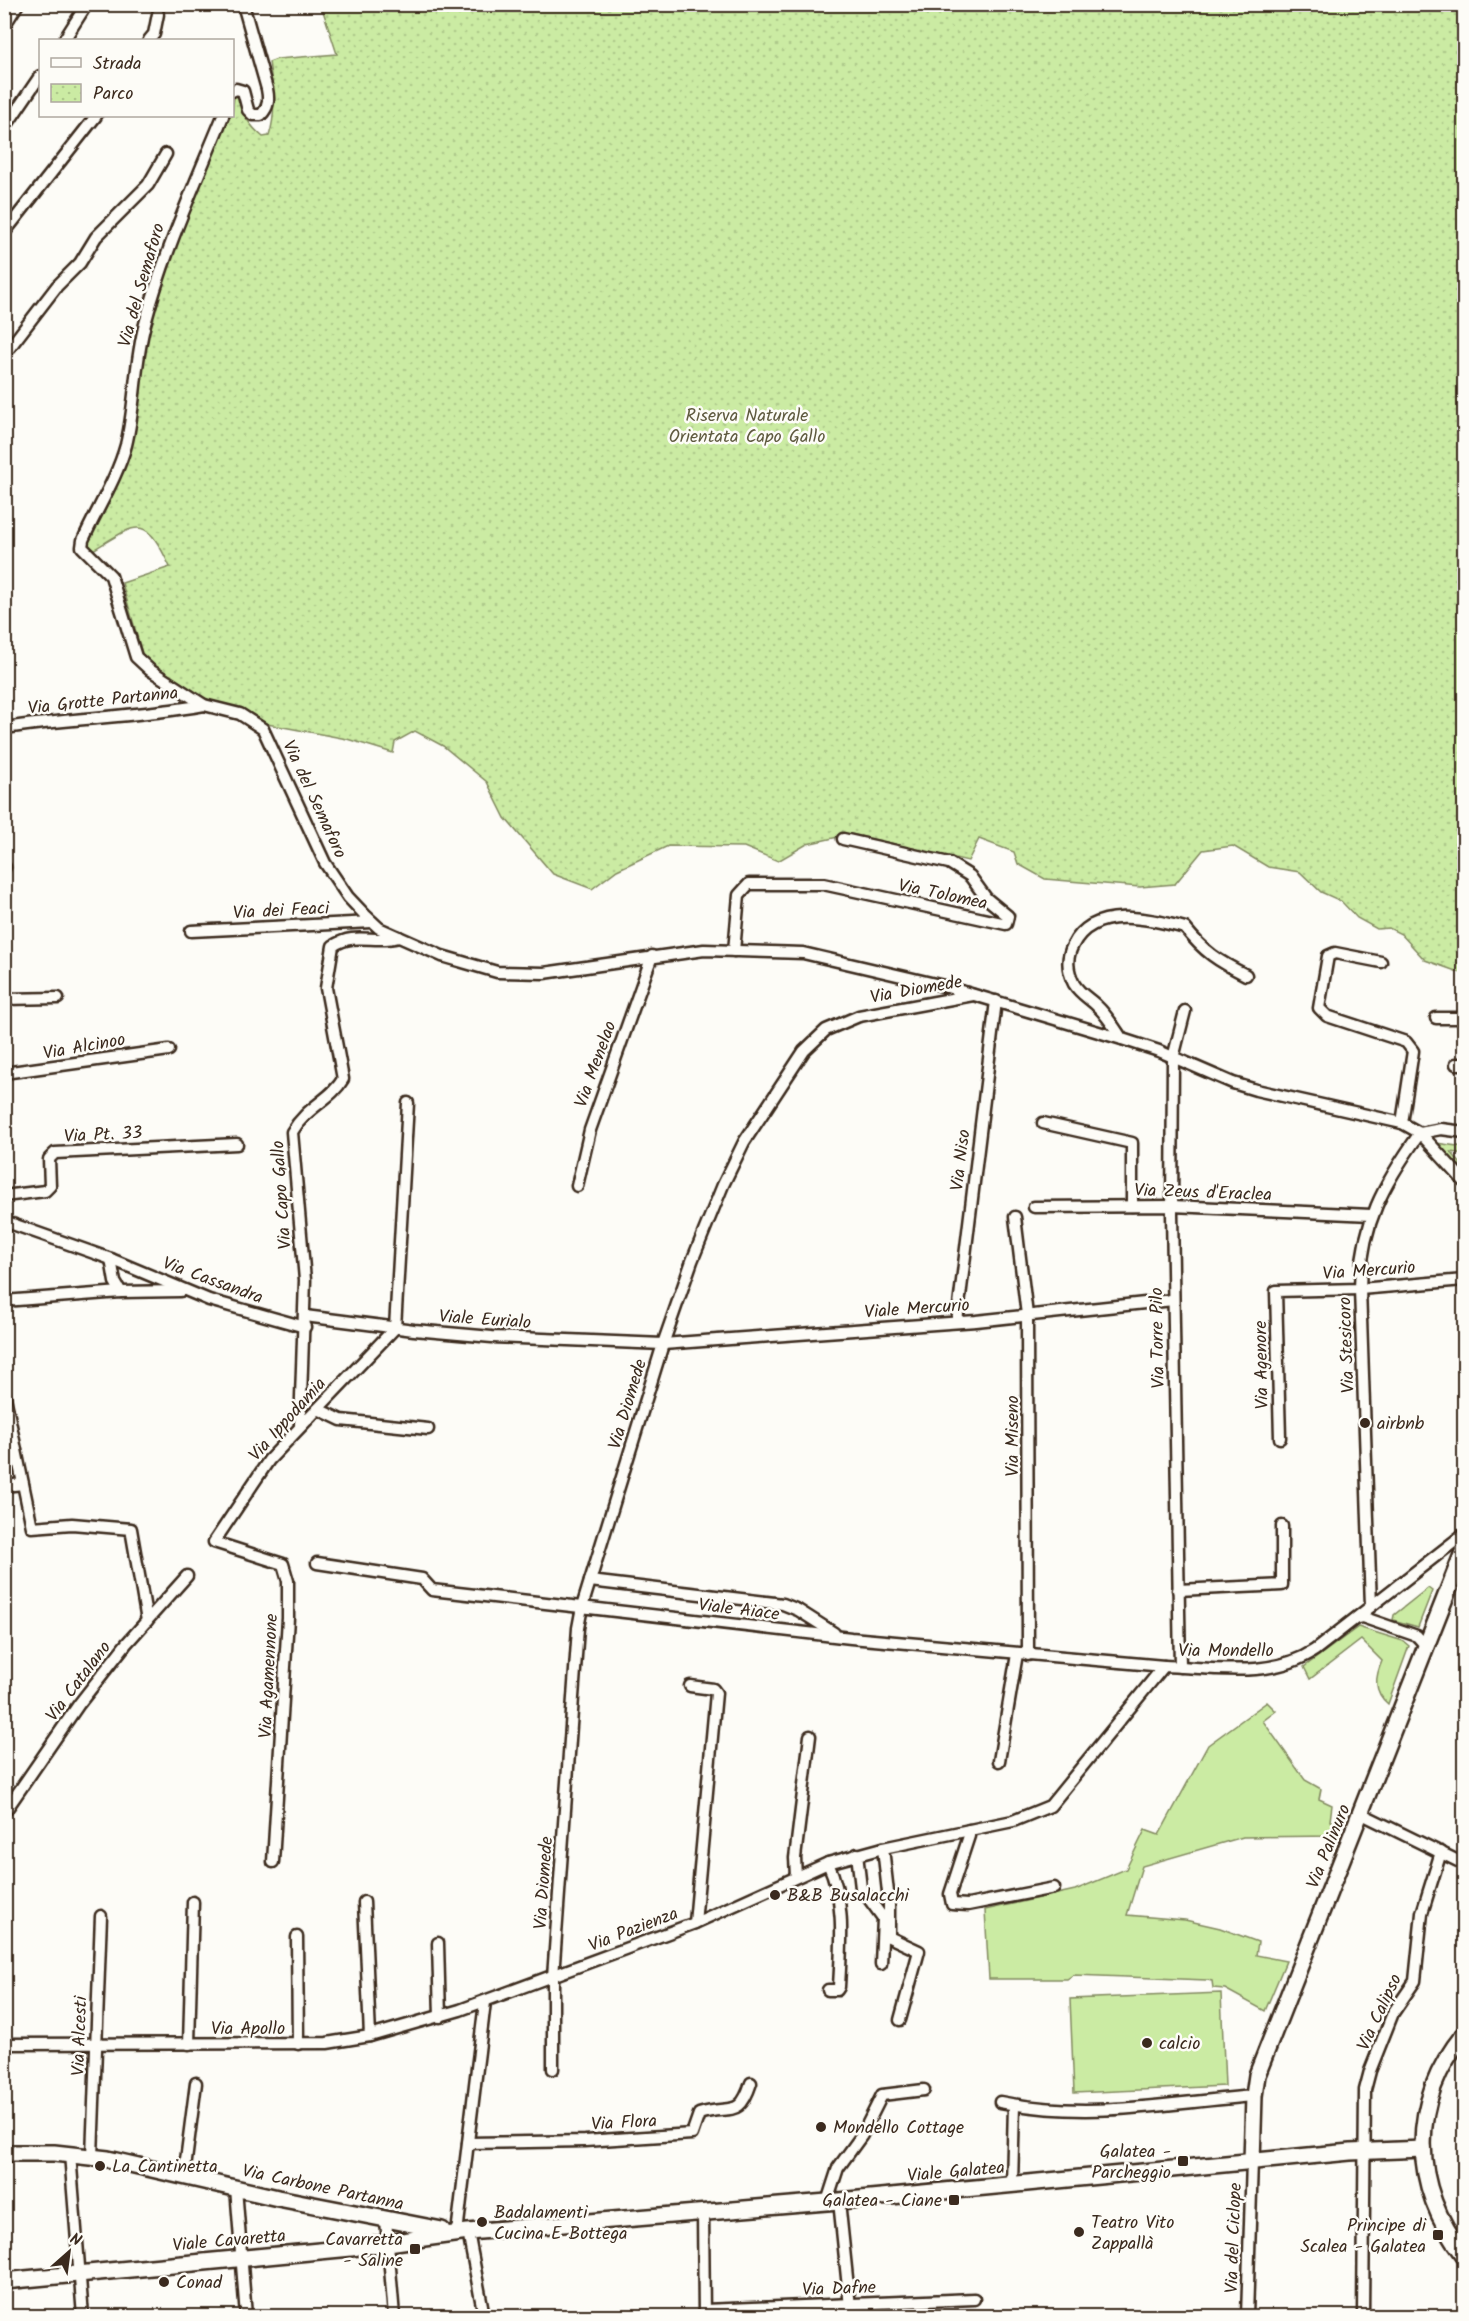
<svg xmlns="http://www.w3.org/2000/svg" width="1469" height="2321" font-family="Kalam,sans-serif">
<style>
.grass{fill:#cbeba3;stroke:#838a60;stroke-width:1.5}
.park{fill:url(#park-dots);stroke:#838a60;stroke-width:1.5}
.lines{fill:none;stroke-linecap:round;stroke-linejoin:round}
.minor-casing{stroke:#3b2a1e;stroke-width:15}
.secondary-casing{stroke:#3b2a1e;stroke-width:20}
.minor{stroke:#fdfcf7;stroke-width:10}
.secondary{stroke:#fdfcf7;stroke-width:15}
.poi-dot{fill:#3b2a1e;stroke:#fdfcf7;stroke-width:2}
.labels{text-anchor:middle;stroke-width:5;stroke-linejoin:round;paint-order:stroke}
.street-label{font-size:18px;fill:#3b2a1e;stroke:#fdfcf7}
.park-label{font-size:18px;fill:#5f5a3f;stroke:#fdfcf7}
.poi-label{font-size:18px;fill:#3b2a1e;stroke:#fdfcf7;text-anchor:start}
</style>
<defs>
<pattern id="park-dots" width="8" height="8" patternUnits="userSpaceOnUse" patternTransform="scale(1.5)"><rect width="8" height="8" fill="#cbeba3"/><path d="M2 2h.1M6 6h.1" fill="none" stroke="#afca8c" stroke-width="1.8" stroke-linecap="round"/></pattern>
</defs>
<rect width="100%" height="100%" fill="#fdfcf7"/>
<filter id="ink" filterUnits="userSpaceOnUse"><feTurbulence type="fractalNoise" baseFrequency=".0167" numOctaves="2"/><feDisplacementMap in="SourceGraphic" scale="12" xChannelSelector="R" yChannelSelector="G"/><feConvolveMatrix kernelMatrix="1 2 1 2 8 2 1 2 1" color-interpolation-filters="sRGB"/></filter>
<g filter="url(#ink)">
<!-- grass -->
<g class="grass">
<polygon points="1436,1143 1464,1147 1464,1154 1451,1152 1461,1164 1458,1166"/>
<polygon points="1428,1588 1432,1591 1418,1627 1393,1620 1394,1615"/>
<path d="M 1358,1627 L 1403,1641 L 1409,1646 L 1388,1704 C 1373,1691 1375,1677 1382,1661 L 1361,1640 L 1310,1679 L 1304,1667 Z"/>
<polygon points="1267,1702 1276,1711 1263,1721 1305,1780 1321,1789 1319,1799 1332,1805 1330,1821 1341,1824 1337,1836 1243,1837 1142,1866 1127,1915 1185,1920 1220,1928 1258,1942 1256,1955 1286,1961 1265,2011 1225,1989 1213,1988 1212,1981 1207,1980 1073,1975 1067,1979 989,1979 985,1910 1075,1890 1126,1869 1145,1830 1159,1835 1208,1745"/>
<polygon points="1221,1993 1225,2086 1074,2093 1070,1999"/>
</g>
<!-- park -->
<path class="park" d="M 315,5 L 1464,5 L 1464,974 L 1425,960 L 1401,934 L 1389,928 L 1377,929 L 1357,918 L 1341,901 L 1321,892 L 1300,872 L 1268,867 L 1233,846 L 1203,850 L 1175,884 L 1140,887 L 1045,879 L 1018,864 L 1014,852 L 979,839 L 968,861 L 851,834 L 807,844 L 778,861 L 744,847 L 668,846 L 617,870 L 592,889 L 553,874 L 505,818 L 487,782 L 443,746 L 415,731 L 395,742 L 393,753 L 347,739 L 262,723 L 237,707 L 201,698 L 143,657 L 122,583 L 170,567 C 145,513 138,523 93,550 L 87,545 L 88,539 L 129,447 L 140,398 L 140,366 L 151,323 L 183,223 L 229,116 L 232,116 L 234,96 L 240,97 C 239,112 252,128 263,137 L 269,136 C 277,112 273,87 269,62 L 277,59 L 337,54 L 323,11 Z"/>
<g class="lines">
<defs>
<g id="minor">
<polyline points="4,26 18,4"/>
<polyline points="64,40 85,7"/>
<polyline points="149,40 154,34 158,14"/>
<path d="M 232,91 L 236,89 L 243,91 L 248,110 L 253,115 L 261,115 C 269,107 269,99 267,89 L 244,8"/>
<path d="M 223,116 C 195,184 164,252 145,324 C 134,364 136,404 126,445 C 117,478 97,509 83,540 L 82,547 L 111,576 L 136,657 L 150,670 L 204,705 L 240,714 L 263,729 L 325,863 L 348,897 L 365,915 L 379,928 L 399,937 L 442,956 L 497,972 L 544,973 L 704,950 L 803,953 L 944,986 L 1122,1039 L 1159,1051 L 1233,1083 L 1256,1090 L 1402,1123 L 1420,1133 L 1464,1181"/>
<polyline points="4,129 40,76"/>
<polyline points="4,233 96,116"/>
<polyline points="4,355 57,286 80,263 96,237 148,185 166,154"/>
<path d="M 4,728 C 71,718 138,717 204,705"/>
<polyline points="4,869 5,867"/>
<polyline points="191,931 372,922"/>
<polyline points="734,951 739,895 749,884 823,884 1006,924 1008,916 986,898 970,876 949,863 843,839"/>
<polyline points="1381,962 1335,953 1328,956 1319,1008 1327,1016 1406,1042 1413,1051 1402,1123"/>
<polyline points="4,999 58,998"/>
<polyline points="1436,1018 1464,1018"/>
<path d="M 1122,1039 C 1114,1027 1107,1015 1097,1006 C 1089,998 1080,994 1074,984 C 1067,970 1066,958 1073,945 C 1093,905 1149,918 1185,928 C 1204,952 1218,961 1246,975"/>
<polyline points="1456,1064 1464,1064"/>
<polyline points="4,1073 169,1050"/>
<polyline points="1043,1123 1132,1143 1132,1206"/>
<polyline points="1420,1133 1441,1129 1464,1132"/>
<polyline points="577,1186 590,1130 652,956"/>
<polyline points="4,1196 45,1191 50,1186 49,1159 55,1153 237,1144"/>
<polyline points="1034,1207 1172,1206 1371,1215"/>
<polyline points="1015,1217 1027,1315 1028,1655"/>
<polyline points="4,1221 111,1259 209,1300 305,1327"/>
<polyline points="111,1259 115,1282 121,1292"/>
<polyline points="4,1301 121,1292 180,1291"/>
<polyline points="305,1316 414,1330 492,1337 663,1344 976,1321 1173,1300"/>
<polyline points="957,1322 996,1001"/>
<polyline points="4,1392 32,1527 72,1524 131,1529 147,1621"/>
<polyline points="318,1409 341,1420 428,1429"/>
<path d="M 300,1426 L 305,1280 L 292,1132 C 307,1106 331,1100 343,1079 L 326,988 L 333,946 C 355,931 375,944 399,937"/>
<polyline points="1280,1438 1276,1291 1360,1289 1464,1280"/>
<polyline points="4,1486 23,1484"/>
<polyline points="317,1563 422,1579 432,1590 851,1638 1164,1666"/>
<polyline points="590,1581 783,1604 798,1610 834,1633"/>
<polyline points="1178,1590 1282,1585 1282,1526"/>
<path d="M 1371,1606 L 1360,1289 C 1361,1224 1383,1185 1420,1133"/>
<polyline points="1357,1618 1362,1617 1417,1636 1426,1646"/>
<polyline points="1180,1667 1172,1213 1173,1058 1185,1011"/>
<polyline points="690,1686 713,1689 716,1693 695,1923"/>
<polyline points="999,1761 1017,1654"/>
<polyline points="4,1813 79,1704 126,1644 187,1576"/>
<polyline points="1362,1814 1464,1864"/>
<polyline points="969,1830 969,1836 950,1894 952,1904 968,1905 1054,1888"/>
<polyline points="883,1848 889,1901 889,1937 919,1951 900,2020"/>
<polyline points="857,1854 861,1888 883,1918 881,1964"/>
<polyline points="273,1862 288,1618 288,1581 283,1564 214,1542 269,1460 395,1328 408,1103"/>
<polyline points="796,1876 795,1858 810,1736"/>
<polyline points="364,1902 370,2036"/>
<polyline points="297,1937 298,2044"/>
<polyline points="438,1943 440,2017"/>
<path d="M 828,1990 L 837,1990 L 839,1987 C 841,1946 846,1901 828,1863"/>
<path d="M 4,2044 L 327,2043 L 370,2036 L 460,2010 L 695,1923 L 828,1863 L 883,1848 L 1013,1821 L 1050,1806 L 1164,1666 C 1213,1668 1272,1679 1315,1650 L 1464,1534"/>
<polyline points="189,2044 193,1902"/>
<polyline points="553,2069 553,1977 578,1628 582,1607 663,1344 692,1261 723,1185 744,1142 804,1051 826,1030 859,1016 973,995"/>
<path d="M 1000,2102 C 1091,2120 1164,2103 1254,2096"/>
<path d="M 468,2143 L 585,2141 L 692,2134 L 699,2114 C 730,2104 739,2120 751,2083"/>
<polyline points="70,2154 83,2316"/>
<polyline points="92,2156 101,1916"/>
<polyline points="184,2176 196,2083"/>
<polyline points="1012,2185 1014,2105"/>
<polyline points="236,2188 246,2316"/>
<polyline points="839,2201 851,2316"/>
<polyline points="827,2202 838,2168 862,2135 882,2095 924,2090"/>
<polyline points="703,2213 704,2316"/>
<polyline points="386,2220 394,2316"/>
<polyline points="468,2232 484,2316"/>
<polyline points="457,2233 485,2002"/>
<polyline points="704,2310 974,2299"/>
<polyline points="1247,2316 1252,2161"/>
<polyline points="1363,2316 1365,2090 1370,2071 1393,2013 1415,1981 1422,1913 1441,1852"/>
</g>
<g id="secondary">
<path d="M 1464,2034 C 1408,2103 1411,2186 1464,2255"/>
<polyline points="4,2153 54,2153 108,2159 278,2198 442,2230"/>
<polyline points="1252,2161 1254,2096 1257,2075 1464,1550"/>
<polyline points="4,2281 351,2248 468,2232 839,2201 1350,2152 1423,2149"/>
</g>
</defs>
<!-- minor casing -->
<use href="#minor" class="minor-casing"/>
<!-- secondary casing -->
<use href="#secondary" class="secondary-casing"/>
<!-- minor -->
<use href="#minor" class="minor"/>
<!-- secondary -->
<use href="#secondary" class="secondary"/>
</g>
</g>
<!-- markers -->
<g class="poi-dot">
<circle cx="1365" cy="1423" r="6"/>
<circle cx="775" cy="1895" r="6"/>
<circle cx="1147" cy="2043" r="6"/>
<circle cx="821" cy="2127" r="6"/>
<rect x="1177" y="2155" width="12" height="12" rx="3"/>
<circle cx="100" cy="2166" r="6"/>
<rect x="948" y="2194" width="12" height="12" rx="3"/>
<circle cx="482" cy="2222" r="6"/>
<circle cx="1079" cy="2232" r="6"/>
<rect x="1432" y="2229" width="12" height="12" rx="3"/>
<rect x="409" y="2243" width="12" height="12" rx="3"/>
<circle cx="164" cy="2282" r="6"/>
</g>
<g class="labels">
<!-- street labels -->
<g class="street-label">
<text transform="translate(141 285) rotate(-74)" y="6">Via del Semaforo</text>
<text transform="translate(103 700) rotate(-6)" y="6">Via Grotte Partanna</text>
<text transform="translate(315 799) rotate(65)" y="6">Via del Semaforo</text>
<text transform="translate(943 894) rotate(12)" y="6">Via Tolomea</text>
<text transform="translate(281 910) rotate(-3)" y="6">Via dei Feaci</text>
<text transform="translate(916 989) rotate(-10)" y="6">Via Diomede</text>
<text transform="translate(84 1046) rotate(-10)" y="6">Via Alcinoo</text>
<text transform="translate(595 1064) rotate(-70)" y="6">Via Menelao</text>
<text transform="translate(103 1134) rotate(-3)" y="6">Via Pt. 33</text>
<text transform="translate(960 1160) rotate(-83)" y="6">Via Niso</text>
<text transform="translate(1203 1192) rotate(2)" y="6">Via Zeus d'Eraclea</text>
<text transform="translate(281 1195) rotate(-94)" y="6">Via Capo Gallo</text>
<text transform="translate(1369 1270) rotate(-4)" y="6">Via Mercurio</text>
<text transform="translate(213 1280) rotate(20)" y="6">Via Cassandra</text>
<text transform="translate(917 1308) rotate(-4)" y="6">Viale Mercurio</text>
<text transform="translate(485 1319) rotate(4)" y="6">Viale Eurialo</text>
<text transform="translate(1157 1338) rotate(-91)" y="6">Via Torre Pilo</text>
<text transform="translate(1346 1345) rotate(-92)" y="6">Via Stesicoro</text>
<text transform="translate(1261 1365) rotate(-91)" y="6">Via Agenore</text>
<text transform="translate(627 1404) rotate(-73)" y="6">Via Diomede</text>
<text transform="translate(287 1419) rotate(-48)" y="6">Via Ippodamia</text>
<text transform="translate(1012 1436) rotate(-90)" y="6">Via Miseno</text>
<text transform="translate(739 1609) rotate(7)" y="6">Viale Aiace</text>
<text x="1226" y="1656">Via Mondello</text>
<text transform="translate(268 1676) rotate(-87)" y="6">Via Agamennone</text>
<text transform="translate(78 1681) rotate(-53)" y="6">Via Catalano</text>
<text transform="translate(1328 1846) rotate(-68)" y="6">Via Palinuro</text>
<text transform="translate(543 1883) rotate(-86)" y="6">Via Diomede</text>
<text transform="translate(633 1929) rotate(-21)" y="6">Via Pazienza</text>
<text transform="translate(1379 2012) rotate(-65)" y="6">Via Calipso</text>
<text x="248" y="2034">Via Apollo</text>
<text transform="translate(79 2036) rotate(-88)" y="6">Via Alcesti</text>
<text transform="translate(624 2122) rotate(-3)" y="6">Via Flora</text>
<text transform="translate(956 2171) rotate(-5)" y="6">Viale Galatea</text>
<text transform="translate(323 2187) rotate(12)" y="6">Via Carbone Partanna</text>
<text transform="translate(1233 2238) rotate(-88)" y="6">Via del Ciclope</text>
<text transform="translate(229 2240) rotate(-5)" y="6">Viale Cavaretta</text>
<text transform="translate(839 2288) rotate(-2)" y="6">Via Dafne</text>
</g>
<!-- park labels -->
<g class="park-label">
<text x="747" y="421">Riserva Naturale<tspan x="747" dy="21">Orientata Capo Gallo</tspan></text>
</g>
<!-- poi labels -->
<g class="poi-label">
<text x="1377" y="1429">airbnb</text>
<text x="787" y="1901">B&amp;B Busalacchi</text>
<text x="1159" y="2049">calcio</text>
<text x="833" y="2133">Mondello Cottage</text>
<text x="1171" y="2157" text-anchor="end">Galatea -<tspan x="1171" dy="21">Parcheggio</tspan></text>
<text x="112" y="2172">La Cantinetta</text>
<text x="942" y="2206" text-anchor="end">Galatea - Ciane</text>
<text x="494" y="2218">Badalamenti<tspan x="494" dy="21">Cucina E Bottega</tspan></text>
<text x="1091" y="2228">Teatro Vito<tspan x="1091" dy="21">Zappallà</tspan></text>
<text x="1426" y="2231" text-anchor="end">Principe di<tspan x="1426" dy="21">Scalea - Galatea</tspan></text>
<text x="403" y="2245" text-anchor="end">Cavarretta<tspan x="403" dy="21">- Saline</tspan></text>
<text x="176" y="2288">Conad</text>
</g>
</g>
<!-- margin -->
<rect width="1469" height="2321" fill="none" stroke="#fdfcf7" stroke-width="24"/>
<rect x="12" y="12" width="1445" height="2297" fill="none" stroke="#3b2a1e" stroke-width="2" filter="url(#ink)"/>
<!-- legend -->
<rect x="39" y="39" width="195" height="78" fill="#fdfcf7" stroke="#afa8a0" stroke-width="1.5"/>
<rect x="51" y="58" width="30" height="9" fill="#fdfcf7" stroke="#afa8a0" stroke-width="1.5"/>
<text x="93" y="69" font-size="18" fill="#3b2a1e">Strada</text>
<rect x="51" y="84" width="30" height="18" fill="url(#park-dots)" stroke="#afa8a0" stroke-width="1.5"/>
<text x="93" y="99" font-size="18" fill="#3b2a1e">Parco</text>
<!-- north arrow -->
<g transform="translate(69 2252) rotate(28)" stroke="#fdfcf7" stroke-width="4.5" paint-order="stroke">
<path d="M0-4.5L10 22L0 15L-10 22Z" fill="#3b2a1e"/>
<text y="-9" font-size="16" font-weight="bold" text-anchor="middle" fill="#3b2a1e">N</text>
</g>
</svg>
